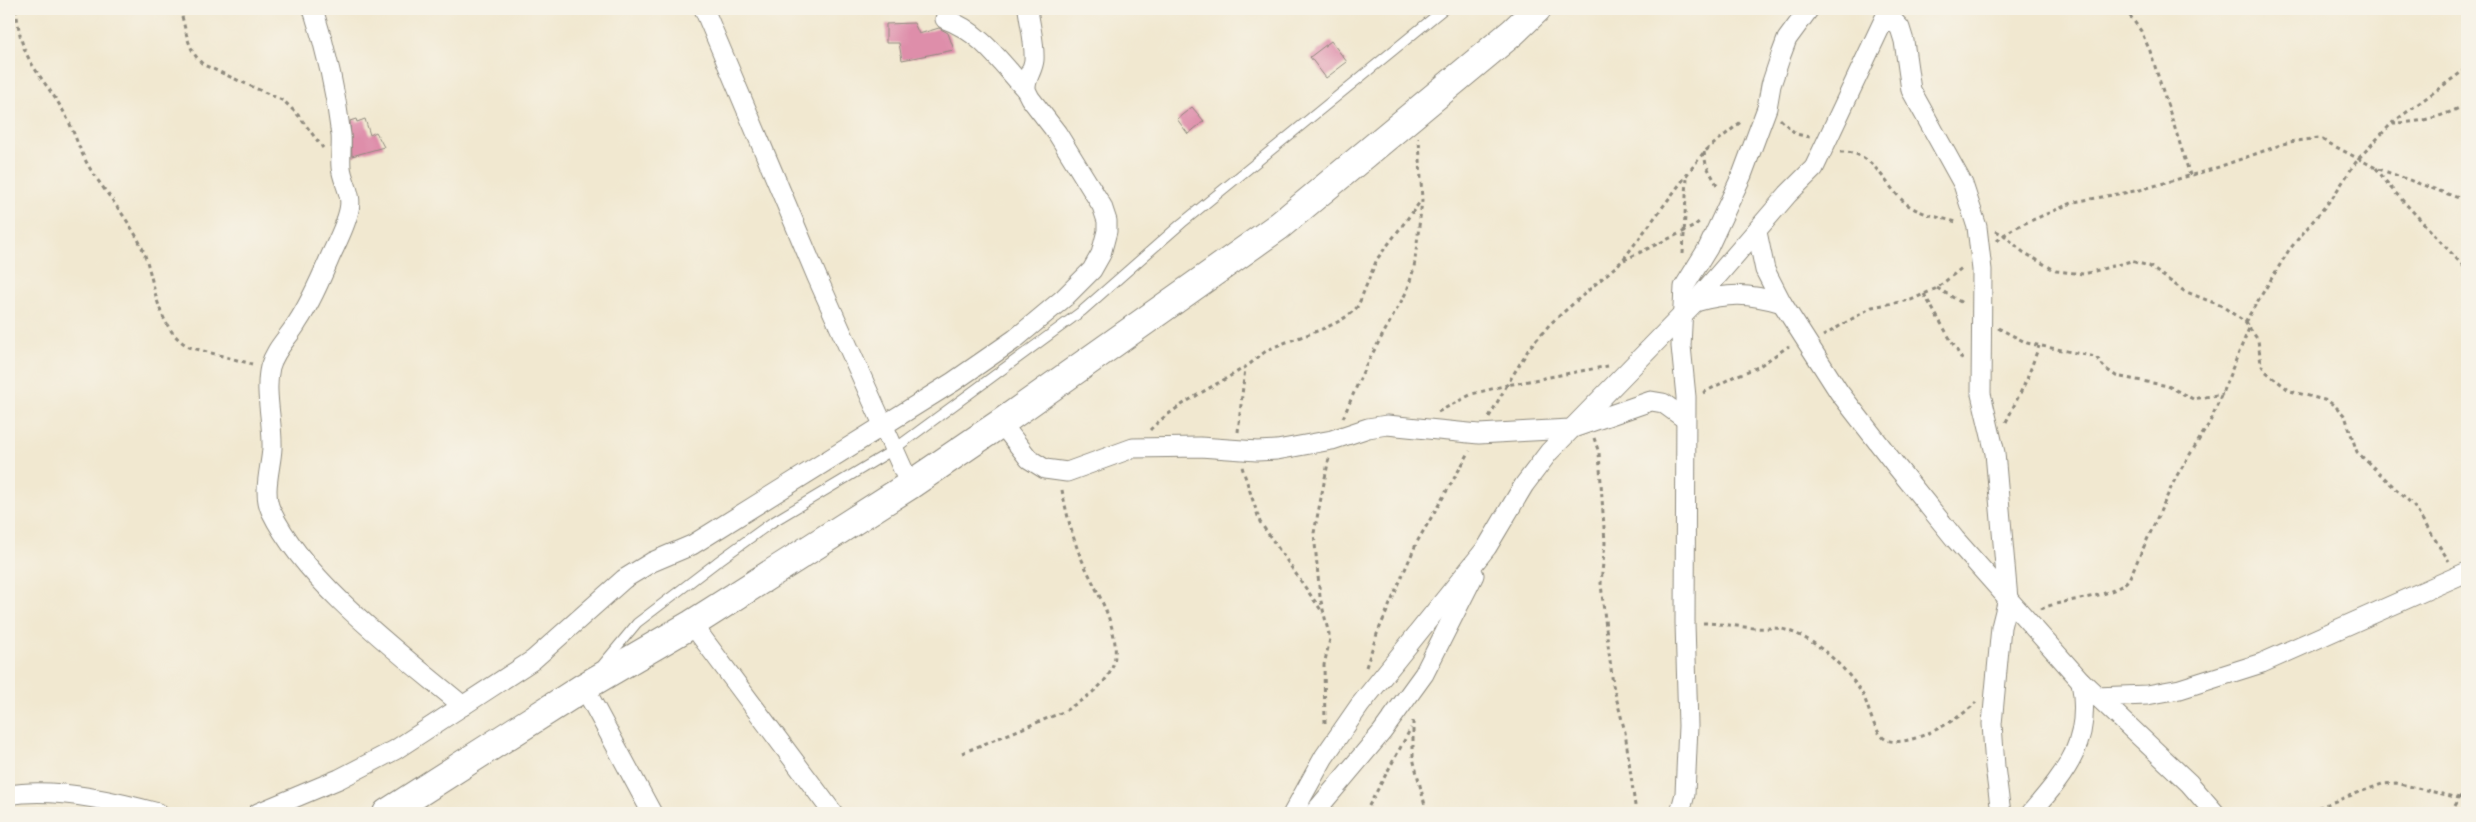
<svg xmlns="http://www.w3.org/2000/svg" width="2476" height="822" font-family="Delius,sans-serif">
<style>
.building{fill:#de8eaa}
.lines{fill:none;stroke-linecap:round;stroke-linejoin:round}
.lane-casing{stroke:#8e8a7e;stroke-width:11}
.street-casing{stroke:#8e8a7e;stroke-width:21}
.highway-casing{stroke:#8e8a7e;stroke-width:30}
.path{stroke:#8e8a7e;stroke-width:3;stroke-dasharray:4 4;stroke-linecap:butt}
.lane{stroke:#fff;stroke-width:9}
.street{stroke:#fff;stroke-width:19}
.highway{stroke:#fff;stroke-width:28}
</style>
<rect width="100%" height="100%" fill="#f7f3e8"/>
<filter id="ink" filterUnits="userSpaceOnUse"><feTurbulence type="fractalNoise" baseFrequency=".02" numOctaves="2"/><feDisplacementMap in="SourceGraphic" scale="10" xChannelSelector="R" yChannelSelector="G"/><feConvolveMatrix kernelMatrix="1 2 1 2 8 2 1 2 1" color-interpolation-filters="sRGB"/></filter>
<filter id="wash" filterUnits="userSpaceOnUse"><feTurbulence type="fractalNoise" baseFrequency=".0096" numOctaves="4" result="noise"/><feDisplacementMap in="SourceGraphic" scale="20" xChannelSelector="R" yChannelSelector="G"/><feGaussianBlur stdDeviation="1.12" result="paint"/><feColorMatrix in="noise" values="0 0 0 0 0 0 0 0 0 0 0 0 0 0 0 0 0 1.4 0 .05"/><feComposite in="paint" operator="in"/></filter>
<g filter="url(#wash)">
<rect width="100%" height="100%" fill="#f1e8d0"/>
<g id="blocks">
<!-- building -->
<g class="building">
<polygon points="914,23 919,34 939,28 948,33 954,50 902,60 899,43 886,43 886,24"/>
<polygon points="1331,41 1347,62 1326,78 1310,57"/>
<polygon points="1192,107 1204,121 1188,134 1177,119"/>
<polygon points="356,119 357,122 365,119 370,135 376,132 384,147 352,156 350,121"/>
</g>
</g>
</g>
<g filter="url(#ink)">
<use href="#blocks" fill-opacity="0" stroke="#8e8a7e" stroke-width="1"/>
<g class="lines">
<defs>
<polyline id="lane" points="603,664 637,623 717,562 771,523 893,450 1082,311 1182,223 1444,9"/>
<g id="street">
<path d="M 313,9 C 326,49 336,93 341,135 C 342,145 340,156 341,167 C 342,181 353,194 349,210 C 346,225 338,240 331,255 C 321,278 311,302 297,323 C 288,338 275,349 270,367 C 264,392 273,422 272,448 C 271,468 262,492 271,511 C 306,584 401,654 463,706"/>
<polyline points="704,9 817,277 910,485"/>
<polyline points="1887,14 1900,28 1904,41 1911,90 1963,184 1977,227 1982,270 1981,394 1995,453 2008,599 2001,627 1992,724 1995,767 2001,813"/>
<path d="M 945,19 C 980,31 1002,64 1026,90"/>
<polyline points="1757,232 1765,270 1782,303 1839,392 1897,467 1955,539 2081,681 2189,783 2215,813"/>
<path d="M 1695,302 C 1729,293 1748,293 1782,303"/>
<polyline points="1001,423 1029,459 1045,469 1067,472 1133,448 1200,447 1257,451 1277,450 1332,440 1368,428 1387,425 1479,434 1570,429 1651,401 1663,403 1685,419"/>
<polyline points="692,624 833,813"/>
<polyline points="584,687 652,813"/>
<polyline points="2096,697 2147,695 2180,689 2262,663 2467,572"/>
<path d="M 9,795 C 53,787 115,801 158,813"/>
<path d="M 258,813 L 339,779 L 395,750 L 533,660 L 624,579 L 652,562 L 692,545 L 953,382 L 1015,339 L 1064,298 L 1092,270 L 1101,254 L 1107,231 L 1107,221 L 1102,206 L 1057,133 L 1030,98 L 1026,90 C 1025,78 1033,71 1034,60 C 1035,43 1030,26 1028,9"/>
<polyline points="1293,813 1324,757 1360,705 1487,547 1524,485 1549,452 1695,302 1788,194 1814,168 1889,9"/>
<polyline points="1314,813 1382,732 1424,674 1474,575"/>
<polyline points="1680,813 1685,794 1688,726 1685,623 1686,397 1681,346 1684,287 1708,248 1742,175 1767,108 1771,85 1781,55 1787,39 1809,9"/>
<path d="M 2031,813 C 2068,770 2092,741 2081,681"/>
</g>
<polyline id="highway" points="387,813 584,687 692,624 910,485 1001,423 1279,226 1513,32 1537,9"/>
</defs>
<!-- lane casing -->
<use href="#lane" class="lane-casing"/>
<!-- street casing -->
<use href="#street" class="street-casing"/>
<!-- highway casing -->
<use href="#highway" class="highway-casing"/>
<!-- path -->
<g class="path">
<path d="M 16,9 C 18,25 20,42 28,57 C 39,78 56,96 67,118 C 76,136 81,156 93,173 C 108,196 133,225 143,250 C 156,283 155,327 189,347 L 252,364"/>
<path d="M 180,9 C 186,29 187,51 204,65 L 284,101 L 298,115 L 323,148"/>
<polyline points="2125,9 2141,31 2150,51 2190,175"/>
<polyline points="2190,15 2190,9"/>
<polyline points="1780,119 1796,134 1810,137"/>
<path d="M 2392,123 C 2419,123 2443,117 2467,104"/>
<polyline points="1704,152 1706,165 1717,185"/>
<path d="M 1840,152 C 1875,150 1884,187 1908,205 C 1923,215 1939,217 1956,222"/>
<polyline points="2376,168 2391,188 2467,270"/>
<polyline points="1996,231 2004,235 2014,228 2074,202 2140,190 2213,169 2289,142 2319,138 2376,168 2467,201"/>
<polyline points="1997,241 2004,235 2023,252 2056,271 2084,274 2131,261 2149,266 2184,291 2222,306 2245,322 2258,340 2261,364 2265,371 2290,391 2328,401 2335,406 2345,416 2357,452 2413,505 2449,561"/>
<polyline points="1683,254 1687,177"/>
<polyline points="1624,260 1693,227 1700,221"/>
<polyline points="1937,288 1964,304"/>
<polyline points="1924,294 1963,361"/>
<polyline points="2245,322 2289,250 2332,198 2358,159 2392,123 2467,68"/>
<polyline points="1998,328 2027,343 2096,357 2106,369 2116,376 2168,386 2193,399 2223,394"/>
<polyline points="1823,336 1872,307 1911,300 1937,288 1963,267"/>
<polyline points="1703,393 1733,377 1758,367 1789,346"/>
<polyline points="1438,412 1472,394 1507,385 1530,347 1550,324 1622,261 1704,152 1742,121"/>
<polyline points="1489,417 1507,385 1608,366"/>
<polyline points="1343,418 1365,367 1407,291 1414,268 1422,201 1419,138"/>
<polyline points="2006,422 2027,379 2039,346"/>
<path d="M 1150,430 C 1170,408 1216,385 1242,369 C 1252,364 1260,354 1270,349 C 1296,336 1339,329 1358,306 L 1377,259 L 1420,202"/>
<polyline points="1238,432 1245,368"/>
<polyline points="1594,438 1599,453 1605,543 1601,583 1603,603 1613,685 1625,732 1636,813"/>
<polyline points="1242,467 1260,522 1323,613"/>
<path d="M 2041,609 C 2067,597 2111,600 2129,579 L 2176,477 L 2210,422 L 2250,326"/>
<path d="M 1703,623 C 1721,623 1738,627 1756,628 C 1765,629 1774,627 1782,629 C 1815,637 1847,668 1863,695 C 1869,707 1873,731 1885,739 C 1905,751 1963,718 1976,702"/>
<polyline points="1366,667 1377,634 1417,542 1470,451"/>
<polyline points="1413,721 1413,758 1427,813"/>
<polyline points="1325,723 1324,665 1330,639 1320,597 1314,533 1329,458"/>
<path d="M 962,753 L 1063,712 C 1082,700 1108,686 1114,662 C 1122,628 1091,583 1079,553 C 1071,532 1066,511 1062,490"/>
<polyline points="1365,813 1411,728"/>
<polyline points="2303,813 2382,784 2396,783 2459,798"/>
<polyline points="2451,813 2467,785"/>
</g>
<!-- lane -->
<use href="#lane" class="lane"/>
<!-- street -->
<use href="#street" class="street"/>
<!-- highway -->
<use href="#highway" class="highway"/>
</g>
</g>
<!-- margin -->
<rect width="2476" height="822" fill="none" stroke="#f7f3e8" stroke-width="30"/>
</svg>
